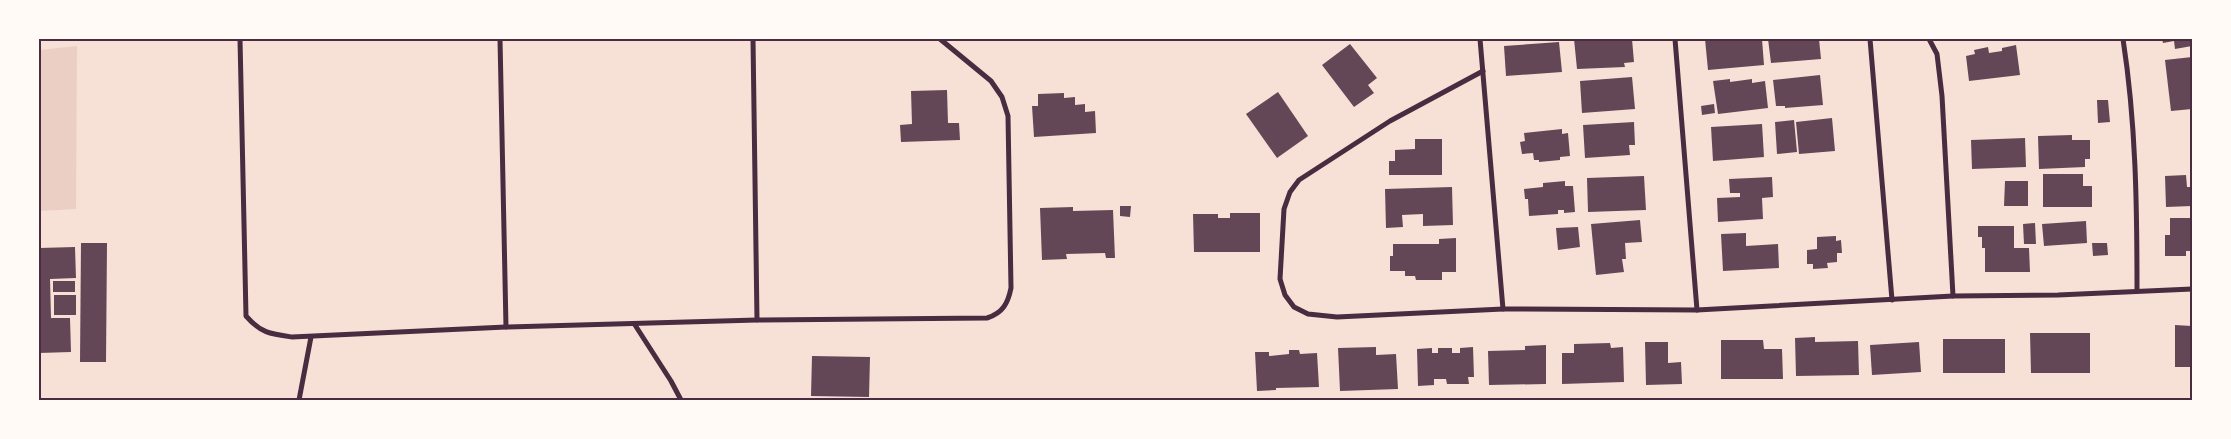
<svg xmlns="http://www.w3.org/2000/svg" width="2231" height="439" font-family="Montserrat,sans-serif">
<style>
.green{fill:#ebcfc5}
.building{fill:#644757}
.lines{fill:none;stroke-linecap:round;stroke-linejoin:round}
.minor{stroke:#4a2c40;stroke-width:5}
.neatline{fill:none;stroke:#4a2c40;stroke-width:2}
</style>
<rect width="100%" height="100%" fill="#f7e1d7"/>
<!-- green -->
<polygon class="green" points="77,46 76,209 39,211 39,50"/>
<!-- building -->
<g class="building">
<polygon points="1574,39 1632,39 1634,62 1624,63 1625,67 1577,69"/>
<polygon points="1705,39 1762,39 1764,65 1708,70"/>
<polygon points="1768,39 1819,39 1821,59 1771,63"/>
<polygon points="2162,39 2192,39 2192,46 2175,49 2174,41 2163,43"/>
<polygon points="1559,42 1562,72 1506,76 1504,46"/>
<polygon points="1350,44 1377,78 1368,85 1374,93 1354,107 1322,65"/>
<polygon points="2016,45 2020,75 1969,81 1966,56 1975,54 1974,50 1988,47 1989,53 2002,51 2002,48"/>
<polygon points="2192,57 2192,109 2171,111 2165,60"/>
<polygon points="1820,75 1823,105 1785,108 1785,106 1776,106 1773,80"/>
<polygon points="1632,77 1635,109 1582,113 1580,81"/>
<polygon points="1730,79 1730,82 1752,79 1752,83 1765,81 1768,108 1718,114 1713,81"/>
<polygon points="947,90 948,123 959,123 960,140 901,142 900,125 912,124 911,91"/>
<polygon points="1278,92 1308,136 1277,158 1246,114"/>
<polygon points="1064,93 1064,98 1075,97 1075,105 1085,104 1085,112 1095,111 1096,133 1034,137 1032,106 1038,106 1038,94"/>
<polygon points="2097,100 2108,100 2110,122 2098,123"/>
<polygon points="1714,104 1715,113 1702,115 1701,106"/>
<polygon points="1832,118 1835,151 1799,154 1796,122"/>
<polygon points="1794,120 1797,152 1777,154 1775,122"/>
<polygon points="1634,122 1635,145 1629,145 1630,155 1585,158 1583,125"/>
<polygon points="1762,124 1764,157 1713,161 1711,127"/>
<polygon points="1562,129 1562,134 1568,133 1570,156 1560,157 1560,160 1539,162 1539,160 1534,160 1533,153 1522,154 1520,142 1525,141 1524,133"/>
<polygon points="2072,135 2072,140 2090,140 2090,159 2085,159 2085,167 2039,169 2038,136"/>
<polygon points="2025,138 2026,167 1972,169 1971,140"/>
<polygon points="1415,139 1442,139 1442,175 1389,175 1389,161 1395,161 1395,150 1415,149"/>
<polygon points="2043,174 2083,174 2083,186 2092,186 2092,207 2043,207"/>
<polygon points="2186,175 2187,187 2192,187 2192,206 2166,207 2165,176"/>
<polygon points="1644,176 1646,210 1588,212 1587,178"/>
<polygon points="1772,177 1773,197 1762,198 1763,219 1718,222 1717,198 1740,197 1740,193 1730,193 1729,179"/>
<polygon points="1565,181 1565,186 1573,186 1575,212 1564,213 1564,210 1558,210 1558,214 1529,216 1528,199 1525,199 1524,189 1543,187 1543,183"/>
<polygon points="2005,181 2028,181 2028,206 2004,206"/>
<polygon points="1452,187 1453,225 1423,226 1423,214 1402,215 1403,227 1386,228 1385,189"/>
<polygon points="1120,206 1131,206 1130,217 1120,216"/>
<polygon points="1073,207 1073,211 1113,210 1115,258 1106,258 1105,253 1066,254 1067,259 1042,260 1040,208"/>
<polygon points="1230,213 1260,213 1260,252 1194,252 1193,214 1218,214 1218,218 1230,218"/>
<polygon points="2170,218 2192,218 2192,251 2186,251 2186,256 2165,256 2165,235 2170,235"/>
<polygon points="1640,220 1642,242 1625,243 1626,259 1622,259 1624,272 1596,275 1591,224"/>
<polygon points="2086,221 2087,243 2044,246 2042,224"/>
<polygon points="2035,223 2036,244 2024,244 2023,224"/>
<polygon points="1978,226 2014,226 2014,248 2029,248 2030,272 1985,272 1985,248 1982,248 1982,237 1978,237"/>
<polygon points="1578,227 1580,247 1558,250 1556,228"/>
<polygon points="1746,233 1746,246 1778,244 1779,268 1723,271 1721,234"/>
<polygon points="1836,236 1836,241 1841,240 1842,253 1837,253 1837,262 1827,263 1828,268 1813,269 1813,264 1807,264 1807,250 1817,249 1817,237"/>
<polygon points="1456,238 1456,272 1442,272 1442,280 1416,280 1415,276 1405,276 1405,271 1390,271 1390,256 1393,256 1393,244 1439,244 1439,239"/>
<polygon points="81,243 107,243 106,362 80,362"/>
<polygon points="2092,243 2107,243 2108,255 2093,256"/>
<polygon points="75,247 76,278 50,279 51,318 70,318 71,352 39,353 39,248"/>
<rect x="53" y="281" width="22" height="11"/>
<rect x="54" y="295" width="22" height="20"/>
<polygon points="2175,325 2192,326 2192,367 2175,367"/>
<polygon points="2030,333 2090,333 2090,373 2031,373"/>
<polygon points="1815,337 1815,342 1858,341 1859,375 1796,376 1795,338"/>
<rect x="1943" y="339" width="62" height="34"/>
<polygon points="1721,340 1763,340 1764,349 1782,349 1783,379 1721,379"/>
<polygon points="1645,342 1668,342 1668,363 1681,362 1682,384 1646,385"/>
<polygon points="1919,342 1921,372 1872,375 1870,345"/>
<polygon points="1610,343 1611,348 1623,347 1624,382 1562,384 1562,353 1574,353 1574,344"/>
<polygon points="1546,345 1546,384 1489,385 1488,351 1525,350 1525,346"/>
<polygon points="1376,347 1376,355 1396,354 1398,389 1340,391 1338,348"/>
<polygon points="1473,347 1474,377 1468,377 1469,384 1447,384 1446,379 1434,379 1434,385 1418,386 1417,349 1432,348 1432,353 1438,353 1438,348 1452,348 1452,353 1460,353 1460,348"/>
<polygon points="1289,350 1299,350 1300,354 1317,353 1319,387 1276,388 1276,390 1257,391 1255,352 1269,352 1269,356 1289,354"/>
<polygon points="812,356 870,357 869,397 811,396"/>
</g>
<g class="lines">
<!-- minor -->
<g class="minor">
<path d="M 240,39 L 246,316 C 261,333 270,334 292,337 L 506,327 L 757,320 L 987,318 C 1003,313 1008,303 1011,288 L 1008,116 L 1002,97 L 991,81 L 940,39"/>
<polyline points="500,39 506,327"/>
<polyline points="753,39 757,320"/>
<polyline points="1480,39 1503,309"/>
<polyline points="1675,39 1697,310"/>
<polyline points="1870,39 1892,300"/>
<polyline points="1929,39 1937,54 1942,96 1953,296"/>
<path d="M 2123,39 C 2136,123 2137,206 2137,291"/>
<polyline points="1483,71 1390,121 1299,180 1290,192 1284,209 1280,279 1285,295 1294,307 1308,314 1337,317 1503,309 1697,310 1953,296 2058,295 2192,289"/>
<polyline points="635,325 671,381 681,400"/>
<polyline points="299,400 311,337"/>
</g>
</g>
<!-- border -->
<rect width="2231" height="439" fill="none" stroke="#fffaf5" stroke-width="80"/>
<rect x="40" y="40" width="2151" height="359" class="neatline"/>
</svg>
